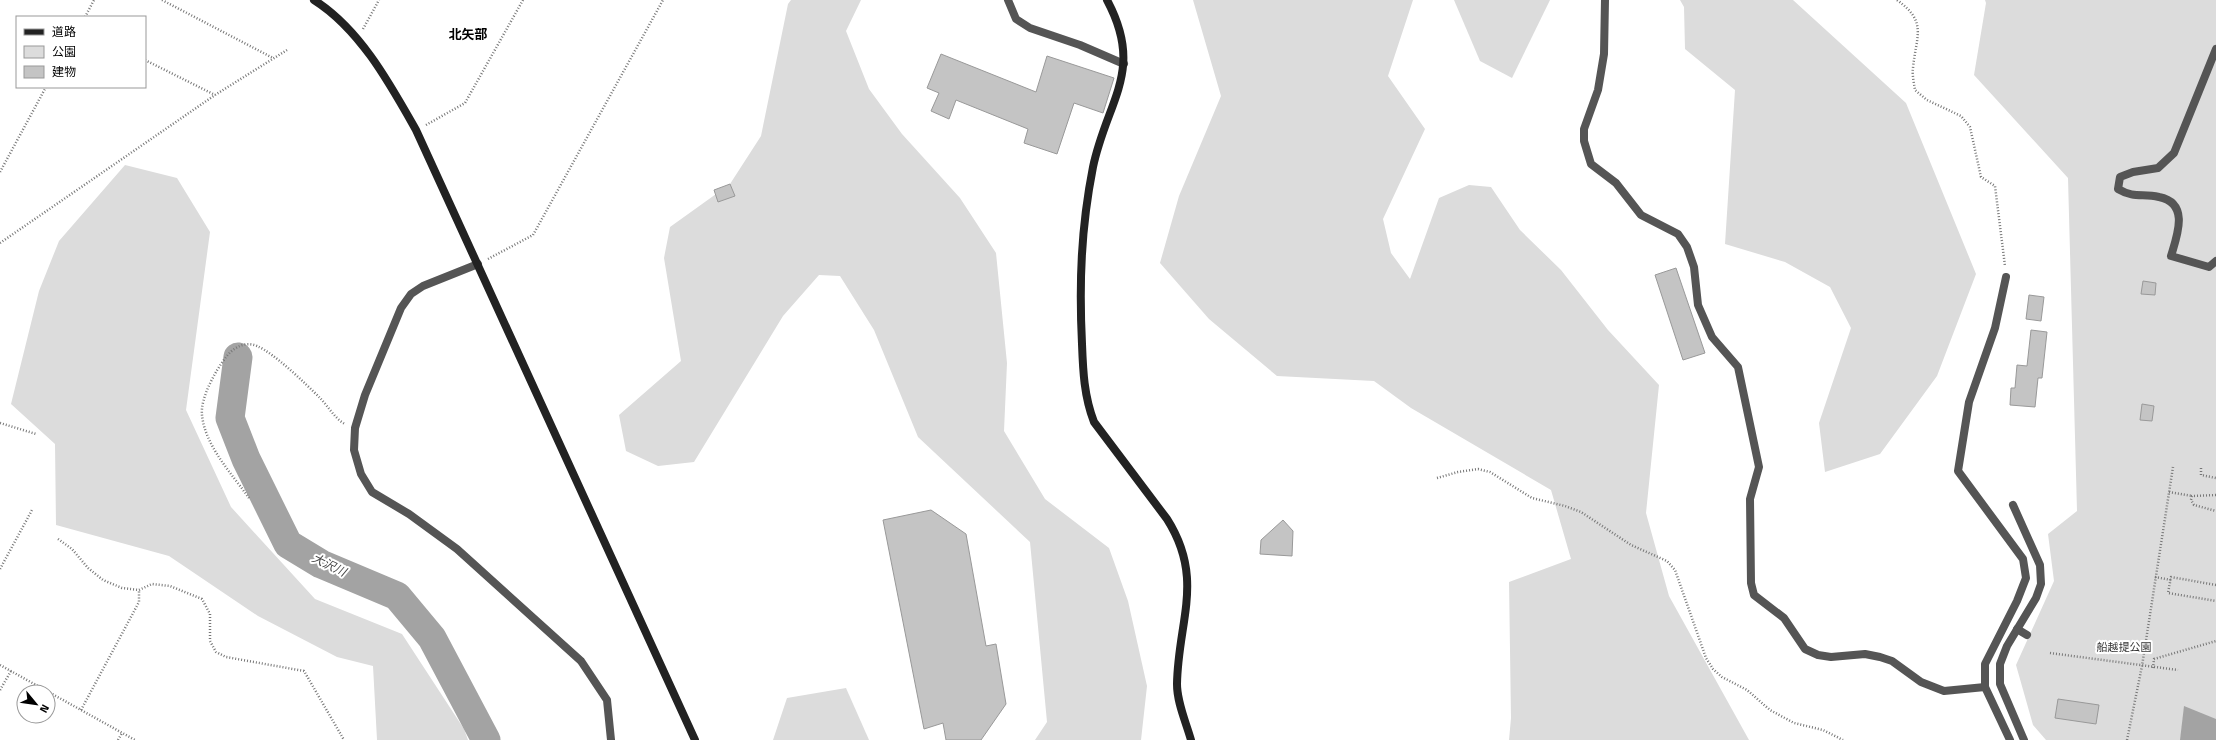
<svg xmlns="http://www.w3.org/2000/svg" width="2216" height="740" font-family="'Titillium Web','Noto Sans JP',sans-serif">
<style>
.green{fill:#dcdcdc}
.water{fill:#a3a3a3}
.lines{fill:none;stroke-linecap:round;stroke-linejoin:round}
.river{stroke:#a3a3a3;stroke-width:29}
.building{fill:#c4c4c4;stroke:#999}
.path{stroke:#777;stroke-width:2.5;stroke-dasharray:1 2;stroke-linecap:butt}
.lane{stroke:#555;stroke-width:8}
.street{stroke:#555;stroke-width:8}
.secondary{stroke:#222;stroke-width:8}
.labels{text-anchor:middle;stroke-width:4;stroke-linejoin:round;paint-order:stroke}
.park-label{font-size:11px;fill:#333;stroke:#fff}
.water-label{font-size:12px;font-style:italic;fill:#444;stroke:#fff}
.quarter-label{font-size:13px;font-weight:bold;fill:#000;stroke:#fff}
</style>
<rect width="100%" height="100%" fill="#fff"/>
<!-- green -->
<g class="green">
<polygon points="791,0 861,0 846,31 869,89 902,134 960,198 996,253 1007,363 1004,431 1045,499 1109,548 1128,601 1147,686 1141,740 1035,740 1047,722 1030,542 918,437 874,330 840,276 819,275 783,316 694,462 658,466 626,451 619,415 681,361 664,258 670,227 730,184 761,136 788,4"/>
<polygon points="1193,0 1413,0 1388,76 1425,129 1383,219 1391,253 1410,279 1439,198 1469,185 1491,187 1520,230 1561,270 1608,330 1659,385 1646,513 1669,596 1749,740 1509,740 1511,718 1509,582 1571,559 1551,490 1411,408 1374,381 1277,376 1209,319 1160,263 1179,196 1221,96"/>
<polygon points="1454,0 1550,0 1512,78 1480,61"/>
<polygon points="1680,0 1793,0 1906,103 1976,274 1937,376 1880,454 1825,472 1819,423 1851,328 1830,287 1785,262 1725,244 1735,90 1685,49 1684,7"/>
<polygon points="1985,0 2216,0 2216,740 2046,740 2033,725 2016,665 2054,581 2048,534 2077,511 2068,178 1974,75 1986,3"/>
<polygon points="125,165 177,178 210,232 186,410 231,507 315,599 402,634 464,729 468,740 377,740 373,666 337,657 258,616 169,556 56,525 55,444 11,404 39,291 59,241"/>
<polygon points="846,688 869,740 773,740 787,698"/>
</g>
<!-- water -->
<polygon class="water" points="2184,706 2216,719 2216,740 2180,740"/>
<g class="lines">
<!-- river -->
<polyline class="river" points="238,357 230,418 246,459 288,544 321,564 397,596 432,638 486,740"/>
</g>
<!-- building -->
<g class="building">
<polygon points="941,54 1036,92 1047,56 1114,78 1103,113 1074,103 1057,154 1024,143 1028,129 956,100 949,119 931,111 939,93 927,88"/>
<polygon points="730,184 735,196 718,202 714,190"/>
<polygon points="1676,268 1705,353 1683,360 1655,275"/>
<polygon points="2143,281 2156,283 2155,295 2141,294"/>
<polygon points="2029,295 2044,297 2041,321 2026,319"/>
<polygon points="2031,330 2047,332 2042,378 2038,378 2035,407 2010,405 2011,388 2015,388 2017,365 2027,366"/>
<polygon points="2142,404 2154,406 2152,421 2140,420"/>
<polygon points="931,510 966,534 986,646 996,644 1006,704 981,740 946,740 943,723 924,729 883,520"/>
<polygon points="1283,520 1293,531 1292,556 1260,554 1261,540"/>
<polygon points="2058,699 2099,705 2096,724 2055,718"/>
</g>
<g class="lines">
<!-- path -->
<g class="path">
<polyline points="162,0 273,58"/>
<path d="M 1897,0 C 1928,22 1916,36 1913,68 C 1912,75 1914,83 1915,90 L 1927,100 L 1961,116 L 1970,127 L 1981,177 L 1995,186 L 2005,266"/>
<polyline points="85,17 94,0"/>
<polyline points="363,29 379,0"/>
<polyline points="145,60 215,95"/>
<polyline points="426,125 465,103 523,0"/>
<polyline points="0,172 46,87"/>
<polyline points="0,243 215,95 287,50"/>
<polyline points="488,259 533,235 663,0"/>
<polyline points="0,423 36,434"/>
<polyline points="2201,468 2201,475 2216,478"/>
<polyline points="1437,478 1458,472 1478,469 1490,472 1532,498 1565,506 1581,512 1631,545 1667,561 1675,570 1706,658 1713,669 1722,677 1747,690 1770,710 1794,723 1823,730 1843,740"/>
<polyline points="2169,492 2192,496"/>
<polyline points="2216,495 2192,496 2191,500 2194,505 2216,511"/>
<path d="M 249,498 C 232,474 205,446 202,415 C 200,398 216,370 226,357 C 234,347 245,341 257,346 C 274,353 306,384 320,398 C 328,406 335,419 345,424"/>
<polyline points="58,539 72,549 88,568 103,580 122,588 139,590 152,584 170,586 202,599 210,614 210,641 216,652 226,657 304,671 344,740"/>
<polyline points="0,569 32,510"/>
<polyline points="2155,577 2171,580"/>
<polyline points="2216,585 2171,577 2168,593 2216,601"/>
<polyline points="2050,653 2178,670"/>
<polyline points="0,665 135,740"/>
<polyline points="2153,668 2154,659 2216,641"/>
<polyline points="0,690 11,671"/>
<polyline points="81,710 139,602 139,590"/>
<polyline points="118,740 122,733"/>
<polyline points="2127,740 2142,666 2173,467"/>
</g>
<!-- lane -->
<g class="lane">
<path d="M 2216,49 L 2174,153 L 2158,168 L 2133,172 L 2120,177 L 2118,189 C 2135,199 2142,193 2159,197 C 2190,203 2177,236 2171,256 L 2209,267 L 2216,261"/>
<polyline points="2013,505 2040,565 2041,584 2036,598 2007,646 2000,664 2000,684 2024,740"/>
<polyline points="2017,629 2027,635"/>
</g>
<!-- street -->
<g class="street">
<polyline points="1008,0 1016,19 1030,28 1080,45 1124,64"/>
<polyline points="1605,0 1604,54 1598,90 1584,129 1584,141 1591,164 1616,183 1641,215 1678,234 1687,247 1694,267 1698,305 1712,337 1738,367 1759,467 1750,499 1751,583 1754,595 1784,618 1805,649 1818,655 1831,657 1865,654 1880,657 1892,661 1921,682 1944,691 1985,687"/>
<polyline points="478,264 423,286 411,294 401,308 365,395 355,428 354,450 361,474 372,492 409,514 457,549 581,661 607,700 611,740"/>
<polyline points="2006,277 1995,328 1969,402 1958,471 2023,559 2026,578 2017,601 1985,664 1985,687 2010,740"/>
</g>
<!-- secondary -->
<g class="secondary">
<path d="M 314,0 C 360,29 390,84 416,130 L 695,740"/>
<path d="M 1107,0 C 1145,71 1107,100 1093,167 C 1081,228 1079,283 1082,344 C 1083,371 1084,396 1094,422 L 1167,519 C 1205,579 1178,621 1177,684 C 1177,703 1186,722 1191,740"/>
</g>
</g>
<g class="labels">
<!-- park labels -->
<g class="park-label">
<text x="2124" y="651">船越提公園</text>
</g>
<!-- water labels -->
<g class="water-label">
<text transform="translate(329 565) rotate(26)" y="4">大沢川</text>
</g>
<!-- quarter labels -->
<g class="quarter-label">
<text x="468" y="39">北矢部</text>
</g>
</g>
<!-- legend -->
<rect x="16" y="16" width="130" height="72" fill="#ffffff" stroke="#999999"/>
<rect x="24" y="29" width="20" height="6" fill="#222222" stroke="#999999"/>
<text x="52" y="36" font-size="12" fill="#000000">道路</text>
<rect x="24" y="46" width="20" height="12" fill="#dcdcdc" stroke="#999999"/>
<text x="52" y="56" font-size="12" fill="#000000">公園</text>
<rect x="24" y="66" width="20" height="12" fill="#c4c4c4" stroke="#999999"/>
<text x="52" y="76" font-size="12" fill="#000000">建物</text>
<!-- north arrow -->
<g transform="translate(36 704) rotate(119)"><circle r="19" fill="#ffffff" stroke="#999999"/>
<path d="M0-3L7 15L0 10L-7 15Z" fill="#000000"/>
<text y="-6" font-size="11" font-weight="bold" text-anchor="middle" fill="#000000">N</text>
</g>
</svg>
